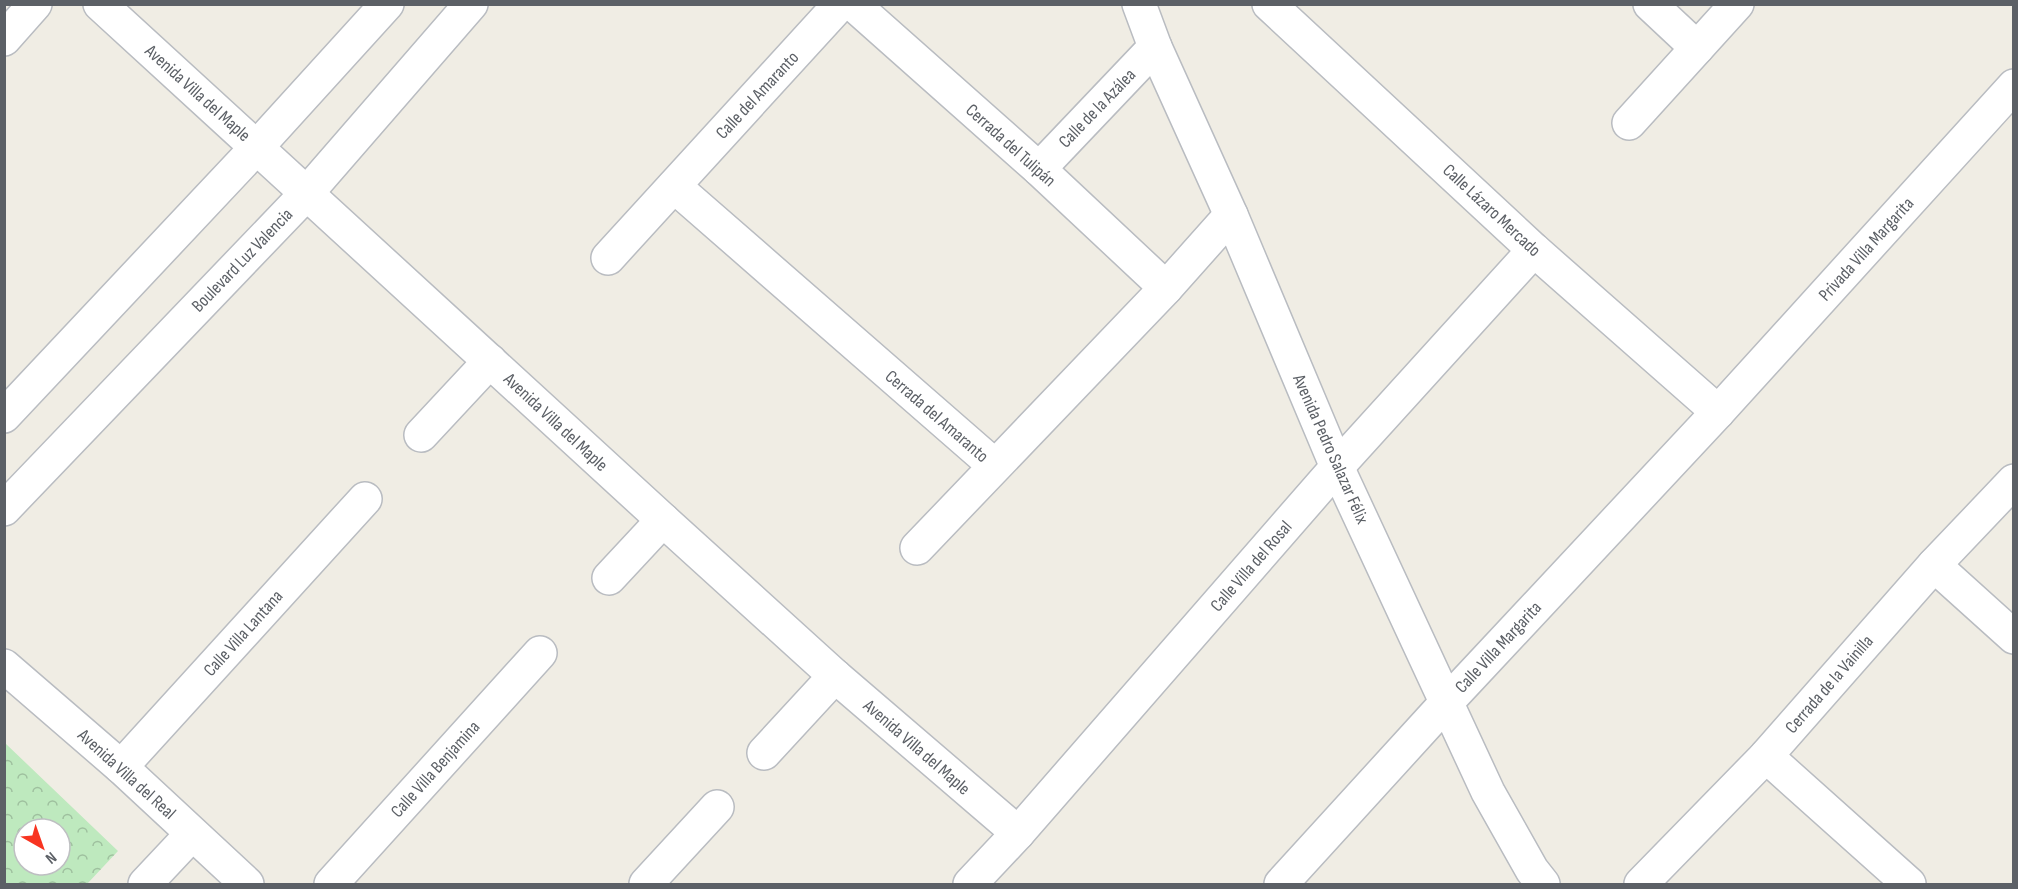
<svg xmlns="http://www.w3.org/2000/svg" width="2018" height="889" font-family="'Sofia Sans Condensed',sans-serif">
<style>
.park{fill:url(#park-crowns);fill-rule:evenodd}
.lines{fill:none;stroke-linecap:round;stroke-linejoin:round}
.minor-casing{stroke:#b9bcc1;stroke-width:36}
.minor{stroke:#fff;stroke-width:33}
.labels{text-anchor:middle;stroke-width:6;stroke-linejoin:round;paint-order:stroke}
.street-label{font-size:18px;fill:#5c6066;stroke:#fff}
</style>
<defs>
<pattern id="park-crowns" width="20" height="18" patternUnits="userSpaceOnUse" patternTransform="scale(1.5)"><rect width="20" height="18" fill="#bee9be"/><path d="M2 6a3 3 0 1 1 6 0M12 15a3 3 0 1 1 6 0" fill="none" stroke="#9ec09e"/></pattern>
</defs>
<rect width="100%" height="100%" fill="#f0ede4"/>
<!-- park -->
<path class="park" d="M 5,743 L 118,851 L 87,884 L 5,884 ZM 24,829 L 60,829 L 60,865 L 24,865 Z"/>
<g class="lines">
<defs>
<g id="minor">
<polyline points="100,4 663,520 835,676 1018,833"/>
<polyline points="853,4 1039,169 1166,288"/>
<polyline points="1139,4 1155,47 1231,215 1337,467 1488,792 1532,870 1543,884"/>
<polyline points="1269,4 1534,250 1718,412"/>
<polyline points="1650,4 1697,48"/>
<polyline points="4,39 35,4"/>
<polyline points="1629,123 1737,4"/>
<polyline points="1039,169 1155,47"/>
<polyline points="674,186 995,466"/>
<polyline points="608,258 840,4"/>
<polyline points="4,416 257,147 387,4"/>
<polyline points="421,435 490,361"/>
<polyline points="4,509 306,194 471,4"/>
<polyline points="917,548 1166,288 1231,215"/>
<polyline points="1934,565 2014,637"/>
<polyline points="609,578 663,520"/>
<polyline points="4,666 121,767 247,884"/>
<polyline points="764,753 835,676"/>
<polyline points="1766,756 1909,884"/>
<polyline points="121,767 365,499"/>
<polyline points="145,884 192,834"/>
<polyline points="331,884 540,653"/>
<polyline points="646,884 717,807"/>
<polyline points="970,884 1018,833 1337,467 1534,250"/>
<polyline points="1281,884 1446,703 1718,412 2014,86"/>
<polyline points="1641,884 1766,756 1934,565 2014,481"/>
</g>
</defs>
<!-- minor casing -->
<use href="#minor" class="minor-casing"/>
<!-- minor -->
<use href="#minor" class="minor"/>
</g>
<g class="labels">
<!-- street labels -->
<g class="street-label">
<text transform="translate(198 93) rotate(42)" y="6">Avenida Villa del Maple</text>
<text transform="translate(757 95) rotate(-47)" y="6">Calle del Amaranto</text>
<text transform="translate(1097 108) rotate(-46)" y="6">Calle de la Azálea</text>
<text transform="translate(1011 145) rotate(42)" y="6">Cerrada del Tulipán</text>
<text transform="translate(1492 210) rotate(43)" y="6">Calle Lázaro Mercado</text>
<text transform="translate(1866 249) rotate(-48)" y="6">Privada Villa Margarita</text>
<text transform="translate(242 260) rotate(-46)" y="6">Boulevard Luz Valencia</text>
<text transform="translate(937 416) rotate(41)" y="6">Cerrada del Amaranto</text>
<text transform="translate(556 422) rotate(43)" y="6">Avenida Villa del Maple</text>
<text transform="translate(1331 449) rotate(66)" y="6">Avenida Pedro Salazar Félix</text>
<text transform="translate(1251 566) rotate(-49)" y="6">Calle Villa del Rosal</text>
<text transform="translate(243 633) rotate(-48)" y="6">Calle Villa Lantana</text>
<text transform="translate(1498 647) rotate(-47)" y="6">Calle Villa Margarita</text>
<text transform="translate(1829 684) rotate(-49)" y="6">Cerrada de la Vainilla</text>
<text transform="translate(917 747) rotate(41)" y="6">Avenida Villa del Maple</text>
<text transform="translate(435 769) rotate(-48)" y="6">Calle Villa Benjamina</text>
<text transform="translate(127 774) rotate(42)" y="6">Avenida Villa del Real</text>
</g>
</g>
<!-- border -->
<rect width="2018" height="889" fill="none" stroke="#5c6066" stroke-width="12"/>
<!-- north arrow -->
<g transform="translate(42 847) rotate(140)"><circle r="28" fill="#ffffff" stroke="#bebfc2" stroke-width="1.5"/>
<path d="M0-4.5L10 22L0 15L-10 22Z" fill="#f83421"/>
<text y="-9" font-size="16" font-weight="bold" text-anchor="middle" fill="#5c6066">N</text>
</g>
</svg>
